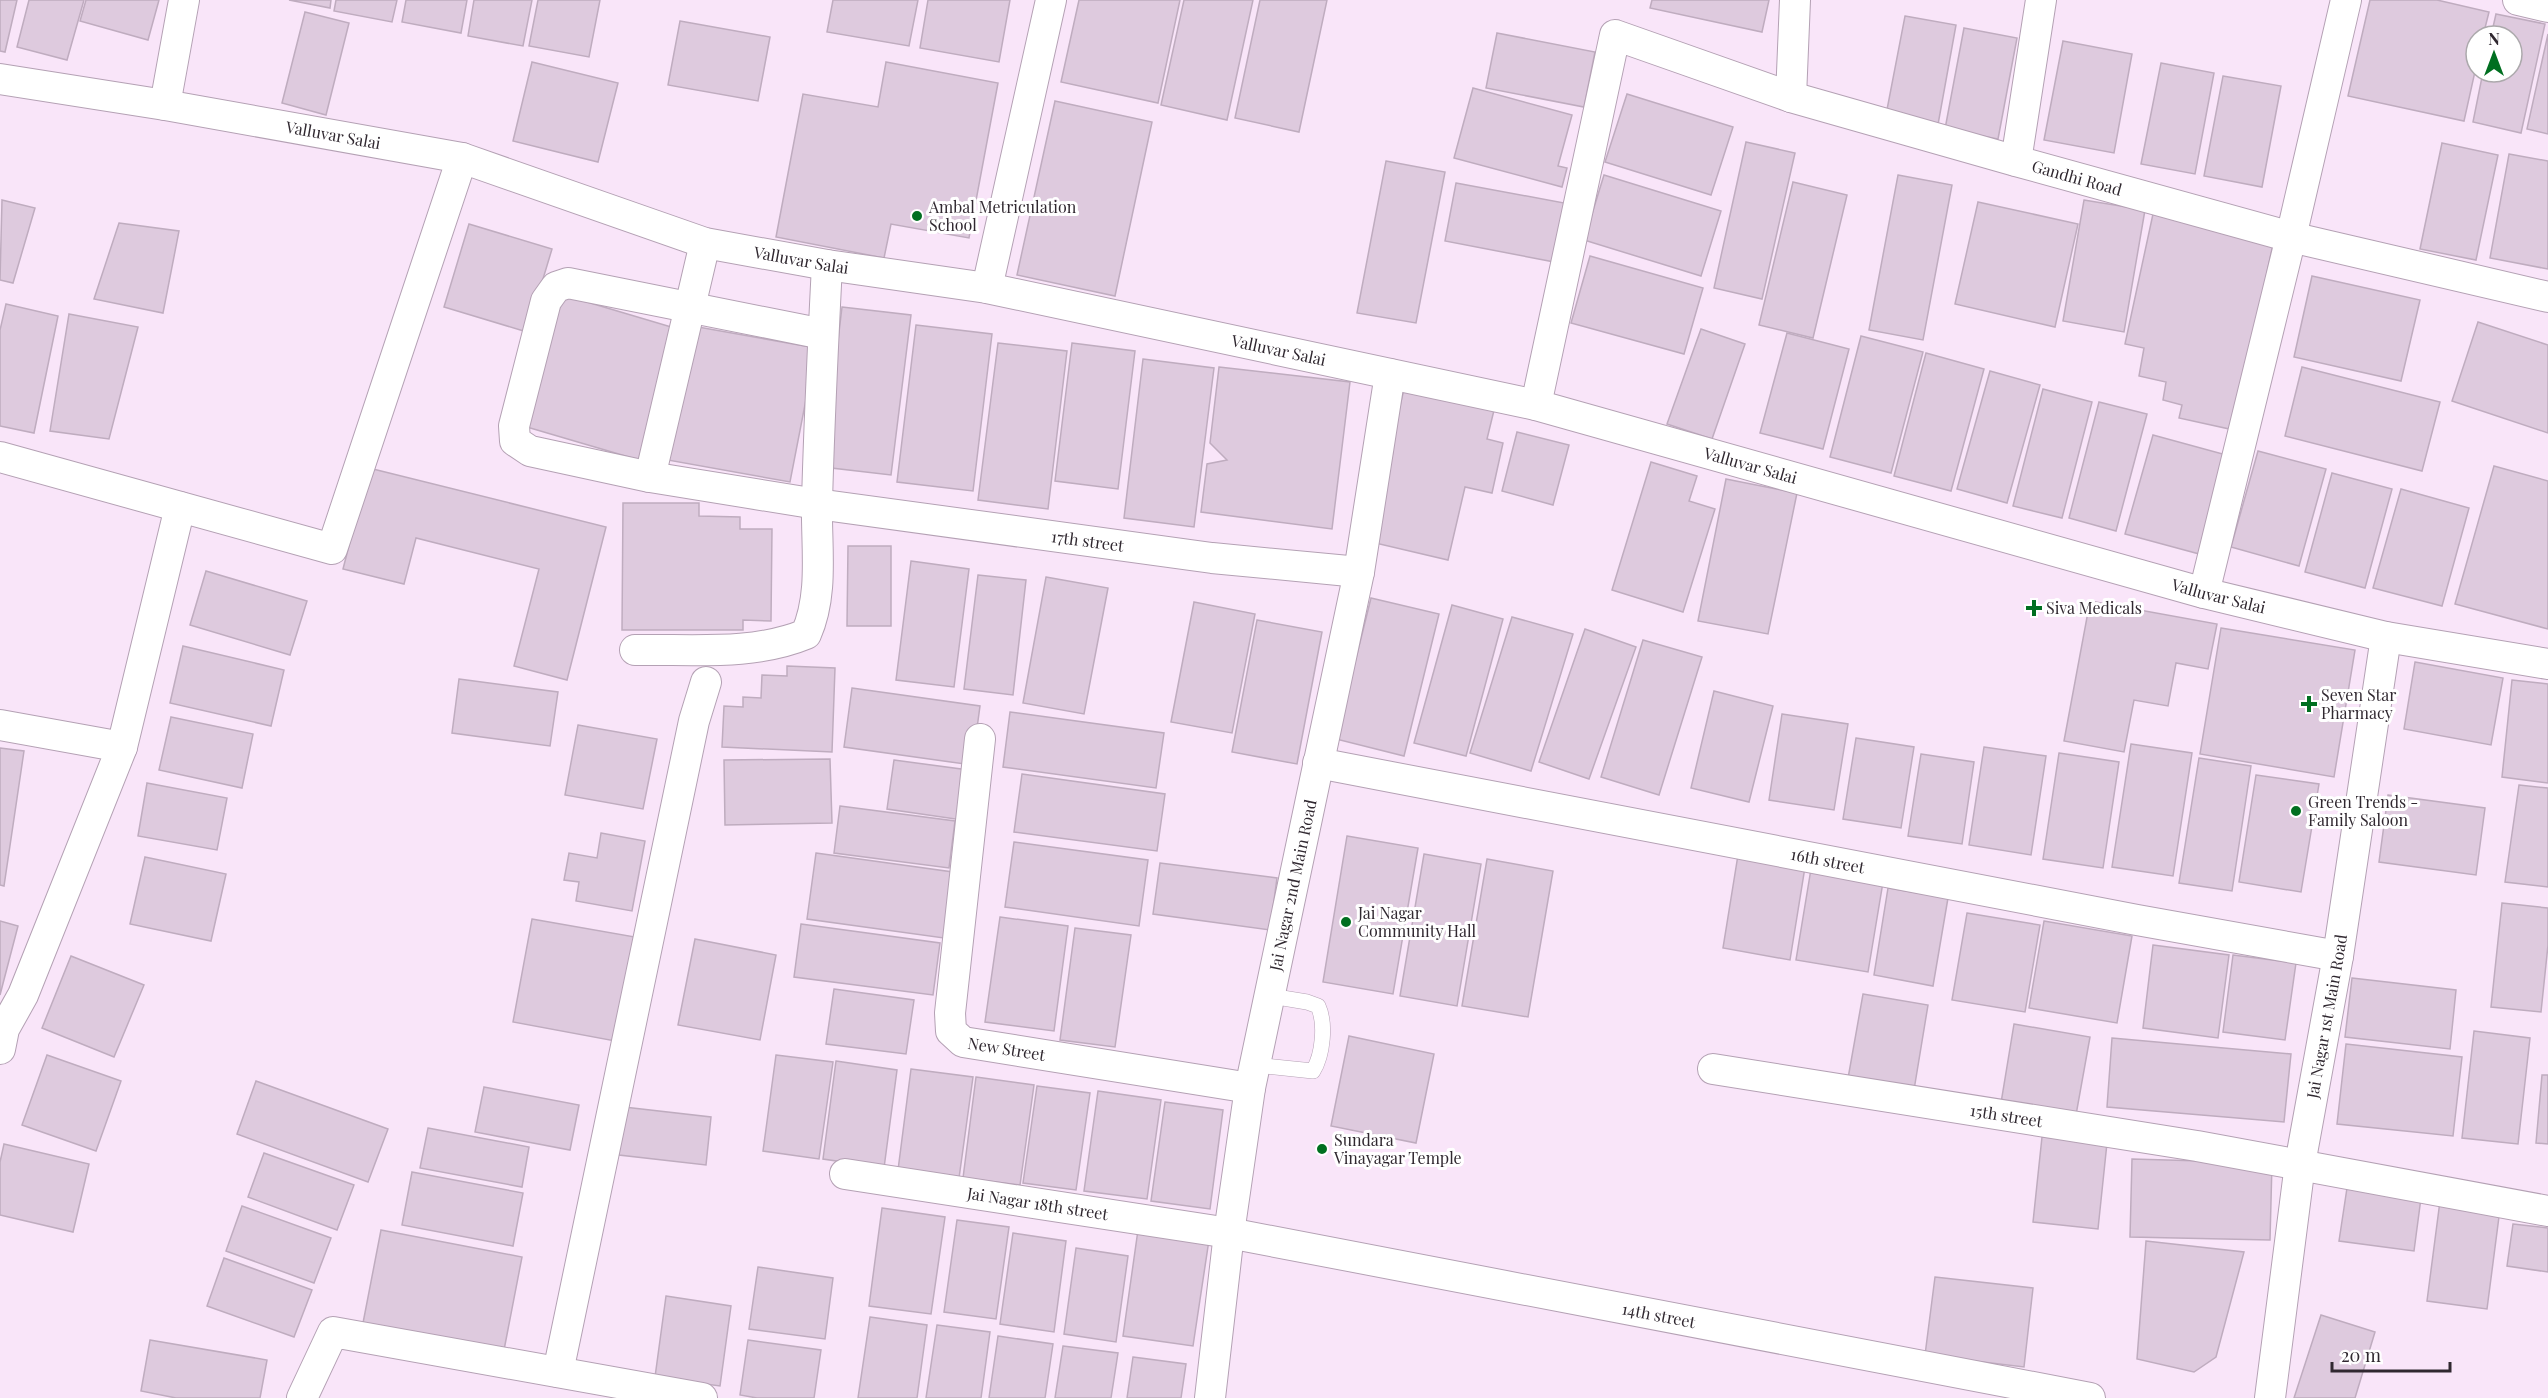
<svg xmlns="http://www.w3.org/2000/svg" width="2548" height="1398" font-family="'Playfair Display',serif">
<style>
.building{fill:#decade;stroke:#bfacbf;stroke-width:1.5}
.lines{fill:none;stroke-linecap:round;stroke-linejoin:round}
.lane-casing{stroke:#b4a1b4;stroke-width:16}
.street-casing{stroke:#b4a1b4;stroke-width:32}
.lane{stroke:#fff;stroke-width:15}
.street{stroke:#fff;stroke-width:30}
.poi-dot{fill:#006f20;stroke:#fff;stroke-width:2}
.labels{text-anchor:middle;stroke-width:6;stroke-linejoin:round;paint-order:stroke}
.street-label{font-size:16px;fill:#302830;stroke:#fff}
.poi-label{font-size:16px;fill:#302830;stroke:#fff;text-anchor:start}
</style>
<rect width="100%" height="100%" fill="#f9e5f9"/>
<!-- building -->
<g class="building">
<polygon points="0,0 17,0 5,52 0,51"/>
<polygon points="29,0 84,0 67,60 17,47"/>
<polygon points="86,0 159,0 148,40 80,21"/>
<polygon points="289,0 331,0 330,8"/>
<polygon points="336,0 397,0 392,22 334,11"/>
<polygon points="406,0 467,0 461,33 402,22"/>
<polygon points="474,0 532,0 523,46 468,36"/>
<polygon points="538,0 600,0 589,57 529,46"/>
<polygon points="833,0 918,0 909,46 827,32"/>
<polygon points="928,0 1010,0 999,62 920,48"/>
<polygon points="1079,0 1180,0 1158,103 1061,82"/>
<polygon points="1184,0 1253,0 1227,120 1161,105"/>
<polygon points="1260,0 1327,0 1299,132 1235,118"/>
<polygon points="1652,0 1769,0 1762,32 1650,8"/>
<polygon points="2370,0 2437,0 2489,12 2483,36 2476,36 2476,67 2464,121 2348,96"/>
<polygon points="305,12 349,23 326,115 282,103"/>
<polygon points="2496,14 2545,24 2521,133 2473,122 2483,72 2512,72 2512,36 2491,36"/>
<polygon points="1905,16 1956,25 1937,130 1885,120"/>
<polygon points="680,21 770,37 758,101 668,85"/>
<polygon points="1964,28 2017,38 1998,139 1945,129"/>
<polygon points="1497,33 1595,52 1584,107 1486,88"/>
<polygon points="2548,34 2548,134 2527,129"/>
<polygon points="2063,41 2132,54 2114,153 2044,140"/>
<polygon points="532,62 618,83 598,162 513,141"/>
<polygon points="886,62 998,83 969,238 891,224 884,258 776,237 803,94 878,107"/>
<polygon points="2161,63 2214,73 2195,174 2141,164"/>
<polygon points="2223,76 2281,86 2262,187 2204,176"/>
<polygon points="1473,88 1572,115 1558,166 1567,168 1562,187 1454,158"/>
<polygon points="1627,94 1733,127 1711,195 1605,162"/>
<polygon points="1055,101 1152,122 1115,296 1017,275"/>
<polygon points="1746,142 1795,153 1762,299 1714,288"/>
<polygon points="2442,143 2498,155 2476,260 2420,249"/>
<polygon points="2509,154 2548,161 2548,269 2490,258"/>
<polygon points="1386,161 1445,172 1416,323 1357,313"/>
<polygon points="1604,175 1721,211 1701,276 1584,240"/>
<polygon points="1898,175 1952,185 1923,340 1869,330"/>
<polygon points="1793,182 1847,195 1813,338 1759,325"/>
<polygon points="1456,183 1575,205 1565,264 1445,241"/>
<polygon points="2,200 35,208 13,283 0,280"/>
<polygon points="2084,200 2145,210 2124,332 2063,321"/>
<polygon points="1978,202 2078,224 2055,327 1955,304"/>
<polygon points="2153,214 2274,239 2234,430 2179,418 2182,405 2163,400 2166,382 2139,376 2144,348 2125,344"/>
<polygon points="119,223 179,231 163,313 94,299"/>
<polygon points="469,224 552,249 527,332 444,307"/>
<polygon points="1590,256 1703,288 1684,354 1571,323"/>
<polygon points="2312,276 2420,300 2401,381 2294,357"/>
<polygon points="560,294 678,329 639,460 520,425"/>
<polygon points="6,304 58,316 34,433 0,426 0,330"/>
<polygon points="842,307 911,315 891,475 823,467"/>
<polygon points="69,314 138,327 109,439 50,431"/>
<polygon points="2478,322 2548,345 2548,433 2452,401"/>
<polygon points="687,325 816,348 790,482 662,459"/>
<polygon points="916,325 992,334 973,491 897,482"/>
<polygon points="1701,329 1745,344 1712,439 1667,424"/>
<polygon points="1787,333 1849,349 1823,449 1760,433"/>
<polygon points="1861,336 1923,352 1891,473 1830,457"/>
<polygon points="998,343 1067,351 1048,509 978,500"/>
<polygon points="1072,343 1135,351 1118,489 1055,481"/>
<polygon points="1926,353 1984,369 1951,491 1894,476"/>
<polygon points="1143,359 1214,368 1194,527 1124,518"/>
<polygon points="1219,367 1350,382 1332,529 1201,512 1207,464 1227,460 1210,443"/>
<polygon points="2302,367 2440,402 2422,471 2285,436"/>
<polygon points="1990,371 2040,385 2007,503 1957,489"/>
<polygon points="1406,381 1496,402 1487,439 1503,443 1492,493 1465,487 1448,560 1371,542 1393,452 1389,451"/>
<polygon points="2043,389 2092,402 2062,518 2013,506"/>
<polygon points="2099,402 2147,414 2116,531 2069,518"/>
<polygon points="1517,432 1569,445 1553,505 1502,491"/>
<polygon points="2153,435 2230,456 2203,555 2125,534"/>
<polygon points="2258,451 2326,469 2299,566 2231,547"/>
<polygon points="1651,462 1697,476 1689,501 1715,509 1683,612 1612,590"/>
<polygon points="2494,466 2548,481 2548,629 2455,604"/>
<polygon points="369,468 606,527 567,680 514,666 539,569 416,538 404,584 343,569"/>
<polygon points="2332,473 2392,489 2365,588 2305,572"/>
<polygon points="1726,479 1797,493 1768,634 1698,621"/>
<polygon points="2401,489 2469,508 2442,606 2373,588"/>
<polygon points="623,503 699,503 699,516 740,517 740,529 772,529 771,621 743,620 743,630 622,630"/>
<polygon points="848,546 891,546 891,626 847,626"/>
<polygon points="911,561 969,569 954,687 896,680"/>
<polygon points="206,571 307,601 290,655 190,625"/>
<polygon points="978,575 1026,580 1013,695 964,689"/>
<polygon points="1046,577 1108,588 1084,714 1023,703"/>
<polygon points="1371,598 1439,614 1404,756 1336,739"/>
<polygon points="2090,601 2217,624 2208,669 2176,663 2168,706 2134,700 2124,752 2064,741"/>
<polygon points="1194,602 1255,614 1232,733 1171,722"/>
<polygon points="1452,605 1503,619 1466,756 1414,743"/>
<polygon points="1512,617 1573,634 1531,771 1470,753"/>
<polygon points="1257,620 1322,632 1297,764 1232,752"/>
<polygon points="2221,628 2355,650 2334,777 2200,754"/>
<polygon points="1585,629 1636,647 1589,779 1539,762"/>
<polygon points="1643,640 1702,657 1659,795 1601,777"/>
<polygon points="183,646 284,670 271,726 170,703"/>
<polygon points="2415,662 2503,678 2491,745 2404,729"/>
<polygon points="787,666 835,668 832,752 722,747 724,706 743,707 743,697 761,698 762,675 787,676"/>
<polygon points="459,679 558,692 550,746 452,733"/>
<polygon points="2512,680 2548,684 2548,783 2502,777"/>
<polygon points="852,688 980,706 972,765 844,747"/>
<polygon points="1714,691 1773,706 1749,802 1691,788"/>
<polygon points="1010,712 1164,733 1156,788 1003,767"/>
<polygon points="1782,714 1848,724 1834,810 1769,800"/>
<polygon points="171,717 253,734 242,788 159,770"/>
<polygon points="578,725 657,739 643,809 565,795"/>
<polygon points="1856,738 1914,747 1901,828 1843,819"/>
<polygon points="2131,744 2192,753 2173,876 2112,867"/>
<polygon points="1984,747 2046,756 2031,855 1969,845"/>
<polygon points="0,748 24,751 4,886 0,885"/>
<polygon points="2059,753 2119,762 2103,868 2043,859"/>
<polygon points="1921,754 1974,762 1962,844 1908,836"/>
<polygon points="2199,758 2251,766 2232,891 2179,883"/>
<polygon points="830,759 832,823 725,825 724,760"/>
<polygon points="894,760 976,771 969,821 887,809"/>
<polygon points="1022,774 1165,794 1157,851 1014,832"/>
<polygon points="2256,775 2319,784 2301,892 2239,882"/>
<polygon points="147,783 227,798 217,850 138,836"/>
<polygon points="2519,785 2548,788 2548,887 2505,882"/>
<polygon points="2388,795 2485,808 2476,875 2379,862"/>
<polygon points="840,806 955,821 949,868 834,853"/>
<polygon points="601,833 645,841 632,911 576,901 579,882 564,880 569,853 597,858"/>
<polygon points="1347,836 1418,848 1393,994 1323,982"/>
<polygon points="1014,842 1148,860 1139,926 1005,907"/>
<polygon points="816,853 960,873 951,939 807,919"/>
<polygon points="1424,854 1481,864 1457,1006 1400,996"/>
<polygon points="1738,855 1805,867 1790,960 1723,948"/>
<polygon points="145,857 226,874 211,941 130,924"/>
<polygon points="1487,859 1553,871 1528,1017 1462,1006"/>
<polygon points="1160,863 1277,878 1270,930 1153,914"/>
<polygon points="1811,869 1883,882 1868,972 1796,960"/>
<polygon points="1888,888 1948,898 1933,986 1874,975"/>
<polygon points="2502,903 2548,908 2548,945 2541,1012 2491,1007"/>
<polygon points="1967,913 2040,925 2025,1012 1952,1000"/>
<polygon points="1000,917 1068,926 1054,1031 985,1022"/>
<polygon points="532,919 635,937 615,1041 513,1022"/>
<polygon points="0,921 18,926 0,995"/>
<polygon points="2044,921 2132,936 2117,1023 2029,1008"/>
<polygon points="801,924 940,943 933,995 794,977"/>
<polygon points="1075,928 1131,935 1115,1047 1060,1040"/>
<polygon points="695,939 776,955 760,1040 678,1025"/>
<polygon points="2153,945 2229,955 2218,1038 2143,1028"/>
<polygon points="2233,955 2296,963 2285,1040 2223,1032"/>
<polygon points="71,956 144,985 114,1057 42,1028"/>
<polygon points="2352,978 2456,990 2450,1049 2345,1037"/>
<polygon points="834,989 914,1000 906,1054 826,1044"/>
<polygon points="1863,994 1928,1005 1913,1096 1847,1084"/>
<polygon points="2014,1024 2090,1037 2076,1115 2001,1103"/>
<polygon points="2474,1031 2530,1038 2518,1144 2462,1138"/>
<polygon points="1349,1036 1434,1054 1416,1143 1331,1126"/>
<polygon points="2112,1038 2291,1054 2284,1122 2107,1107"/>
<polygon points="2346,1044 2462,1057 2453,1136 2337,1124"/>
<polygon points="47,1055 121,1081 96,1151 22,1125"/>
<polygon points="776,1055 833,1062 819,1159 763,1151"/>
<polygon points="836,1061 897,1070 884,1168 823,1159"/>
<polygon points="911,1069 973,1077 959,1178 898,1170"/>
<polygon points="2542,1075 2548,1075 2548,1144 2536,1143"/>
<polygon points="976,1077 1034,1085 1020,1185 963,1178"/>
<polygon points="256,1081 388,1129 368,1182 237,1134"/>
<polygon points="1037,1086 1090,1093 1076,1190 1023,1183"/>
<polygon points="484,1087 579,1105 570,1150 475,1132"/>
<polygon points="1098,1091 1161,1100 1147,1199 1084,1191"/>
<polygon points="1165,1102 1223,1110 1210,1209 1151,1201"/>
<polygon points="624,1107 711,1117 706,1165 619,1155"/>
<polygon points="428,1128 529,1147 522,1187 420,1168"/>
<polygon points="2042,1137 2107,1143 2098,1229 2033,1222"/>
<polygon points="4,1144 89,1164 73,1232 0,1215 0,1162"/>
<polygon points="264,1153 354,1185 337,1230 248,1197"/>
<polygon points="2132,1159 2272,1163 2270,1240 2130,1237"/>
<polygon points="412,1172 523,1193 513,1246 402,1225"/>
<polygon points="2347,1188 2421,1198 2414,1251 2339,1241"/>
<polygon points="2440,1201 2500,1209 2487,1309 2427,1301"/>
<polygon points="242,1206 331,1238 314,1283 226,1251"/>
<polygon points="882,1208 945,1217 931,1314 869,1306"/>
<polygon points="957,1220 1009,1227 996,1319 944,1312"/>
<polygon points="2513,1224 2548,1228 2548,1272 2507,1266"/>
<polygon points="381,1230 522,1257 504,1350 363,1323"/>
<polygon points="1138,1230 1209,1240 1193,1346 1123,1336"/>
<polygon points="1013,1233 1066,1241 1054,1332 1000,1324"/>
<polygon points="2146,1241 2244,1252 2216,1357 2194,1372 2137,1359"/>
<polygon points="1076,1248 1128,1256 1116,1342 1064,1334"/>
<polygon points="224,1258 312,1290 294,1337 207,1306"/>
<polygon points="758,1267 833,1278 825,1339 749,1329"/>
<polygon points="1935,1277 2033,1288 2024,1367 1925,1355"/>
<polygon points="666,1296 731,1306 720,1386 655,1377"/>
<polygon points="2321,1315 2375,1332 2355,1398 2294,1398"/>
<polygon points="870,1317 927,1325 917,1398 858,1398"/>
<polygon points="937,1325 990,1332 981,1398 926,1398"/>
<polygon points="998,1336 1053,1344 1045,1398 989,1398"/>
<polygon points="150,1340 267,1360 260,1398 176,1398 141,1391"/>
<polygon points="748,1340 821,1350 814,1398 757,1398 740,1395"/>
<polygon points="1063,1346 1118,1353 1111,1398 1055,1398"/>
<polygon points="1133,1357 1186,1364 1181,1398 1127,1398"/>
</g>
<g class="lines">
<defs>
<path id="lane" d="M 1255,1065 L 1313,1071 C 1323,1055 1326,1023 1318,1006 L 1307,1002 L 1270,996"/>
<g id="street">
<polyline points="2518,0 2548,7"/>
<path id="s1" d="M 0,79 L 165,105 L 462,158 L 705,243 L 827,265 L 987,288 L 1536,405 L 2204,593 L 2386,637 L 2548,664"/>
<polyline points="1791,97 1795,0"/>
<polyline points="165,105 184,0"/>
<polyline points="2016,161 2041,0"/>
<polyline points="987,288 1051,0"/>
<path id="s2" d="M 823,334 L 568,283 L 556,287 L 546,301 L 514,426 L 515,441 L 530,451 L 650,477 L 817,504 L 1212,558 L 1359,572"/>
<path id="s3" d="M 1536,405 L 1615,35 L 1791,97 L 2016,161 L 2291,237 L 2548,297"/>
<polyline points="0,457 332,549 462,158"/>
<polyline points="650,477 705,243"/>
<polyline points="2204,593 2291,237 2346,0"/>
<path d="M 635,650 C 692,649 753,656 806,634 C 824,594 816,546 817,503 C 819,424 823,344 827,265"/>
<polyline points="0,725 122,747"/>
<path id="s4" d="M 980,739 L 950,1013 L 951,1031 L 963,1042 L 1250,1088"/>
<path id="s5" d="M 1318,763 L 2137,920 L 2338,956"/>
<polyline points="0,1049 4,1029 23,995 122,747 180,507"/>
<path id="s6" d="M 1713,1069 L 2197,1146 L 2548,1211"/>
<path id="s7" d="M 845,1174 L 1229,1233 L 2090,1398"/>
<polyline points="558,1372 694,721 706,682"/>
<polyline points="302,1398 333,1332 702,1398"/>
<path id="s8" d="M 1210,1398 L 1229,1233 L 1250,1088 L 1359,572 L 1390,374"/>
<path id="s9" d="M 2270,1398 L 2300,1164 L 2338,956 L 2386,637"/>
</g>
</defs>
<!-- lane casing -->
<use href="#lane" class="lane-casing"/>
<!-- street casing -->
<use href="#street" class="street-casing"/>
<!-- lane -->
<use href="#lane" class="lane"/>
<!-- street -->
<use href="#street" class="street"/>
</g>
<!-- markers -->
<g class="poi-dot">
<circle cx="917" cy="216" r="6"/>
<path d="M2031 599h6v6h6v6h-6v6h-6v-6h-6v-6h6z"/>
<path d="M2306 695h6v6h6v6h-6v6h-6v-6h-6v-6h6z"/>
<circle cx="2296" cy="811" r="6"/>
<circle cx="1346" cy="922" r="6"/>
<circle cx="1322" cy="1149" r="6"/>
</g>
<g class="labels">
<!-- street labels -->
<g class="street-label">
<text dy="6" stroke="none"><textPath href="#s1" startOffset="338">Valluvar Salai</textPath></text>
<text dy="6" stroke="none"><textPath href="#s3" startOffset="862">Gandhi Road</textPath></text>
<text dy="6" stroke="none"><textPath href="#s1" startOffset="824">Valluvar Salai</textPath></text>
<text dy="6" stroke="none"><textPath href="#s1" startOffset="1310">Valluvar Salai</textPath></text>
<text dy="6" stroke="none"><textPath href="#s1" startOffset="1796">Valluvar Salai</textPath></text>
<text dy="6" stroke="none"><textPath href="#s2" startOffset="1017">17th street</textPath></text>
<text dy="6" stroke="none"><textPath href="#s1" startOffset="2282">Valluvar Salai</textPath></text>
<text dy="6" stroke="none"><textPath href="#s5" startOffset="519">16th street</textPath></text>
<text dy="6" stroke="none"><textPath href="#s8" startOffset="520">Jai Nagar 2nd Main Road</textPath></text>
<text dy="6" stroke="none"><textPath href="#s9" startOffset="386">Jai Nagar 1st Main Road</textPath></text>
<text dy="6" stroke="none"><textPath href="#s4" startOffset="354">New Street</textPath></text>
<text dy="6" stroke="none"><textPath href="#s6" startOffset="297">15th street</textPath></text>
<text dy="6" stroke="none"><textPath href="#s7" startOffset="195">Jai Nagar 18th street</textPath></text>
<text dy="6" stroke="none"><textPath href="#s7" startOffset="826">14th street</textPath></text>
</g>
<!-- poi labels -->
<g class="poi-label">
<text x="929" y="213">Ambal Metriculation<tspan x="929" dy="18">School</tspan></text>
<text x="2046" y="614">Siva Medicals</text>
<text x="2321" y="701">Seven Star<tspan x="2321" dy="18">Pharmacy</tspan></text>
<text x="2308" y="808">Green Trends -<tspan x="2308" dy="18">Family Saloon</tspan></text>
<text x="1358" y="919">Jai Nagar<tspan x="1358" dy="18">Community Hall</tspan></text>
<text x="1334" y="1146">Sundara<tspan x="1334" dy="18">Vinayagar Temple</tspan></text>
</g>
</g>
<!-- north arrow -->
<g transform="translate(2494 54)"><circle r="28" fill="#ffffff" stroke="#aca9ac" stroke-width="1.5"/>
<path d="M0-4.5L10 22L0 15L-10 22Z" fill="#006f20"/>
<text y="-9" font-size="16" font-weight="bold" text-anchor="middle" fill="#302830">N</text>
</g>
<!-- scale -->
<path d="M2332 1362v9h118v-9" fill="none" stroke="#302830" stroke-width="3"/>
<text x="2341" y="1362" font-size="18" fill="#302830" stroke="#ffffff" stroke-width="4.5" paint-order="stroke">20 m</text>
</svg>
